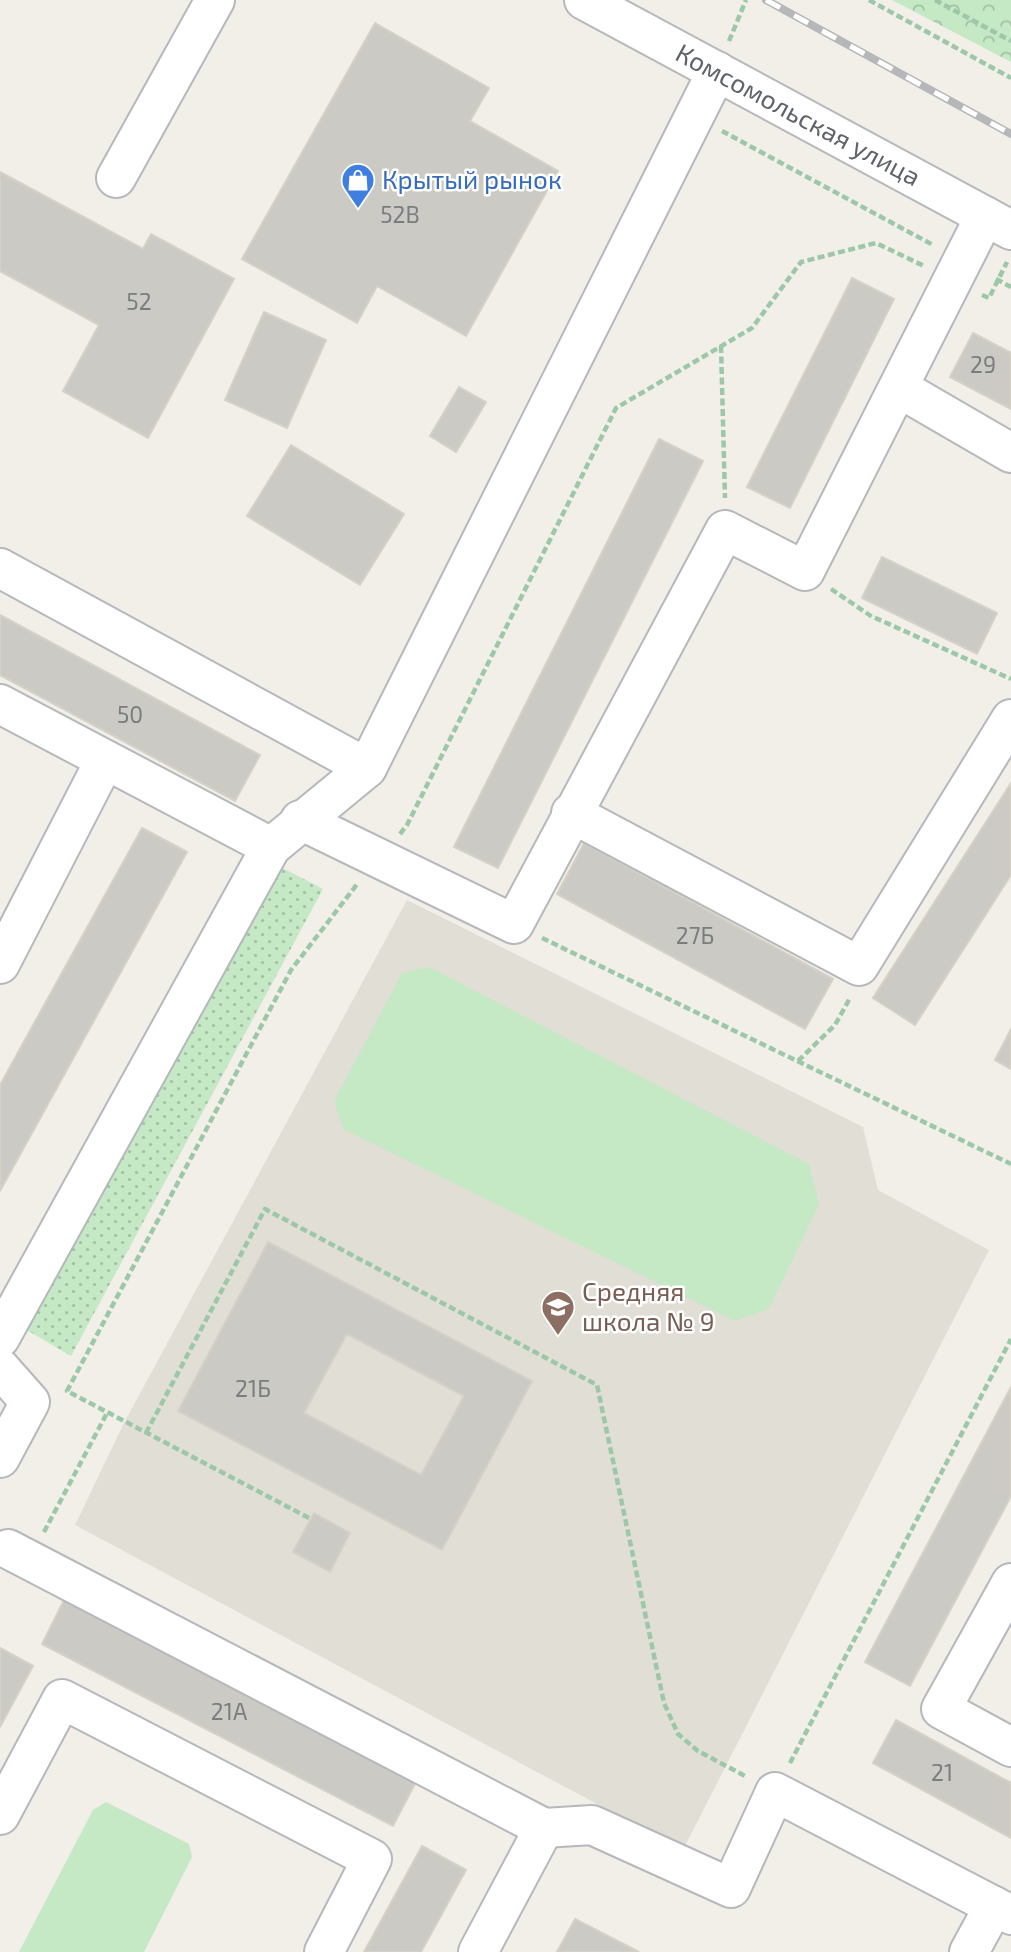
<svg xmlns="http://www.w3.org/2000/svg" width="1011" height="1952" font-family="'Exo 2',sans-serif">
<style>
.education{fill:#e1ded6}
.green{fill:url(#green-dots)}
.forest{fill:url(#forest-crowns)}
.pitch{fill:#c5e8c5}
.building{fill:#cccac5;stroke:#d6d1c6;stroke-width:2;fill-rule:evenodd}
.lines{fill:none;stroke-linecap:round;stroke-linejoin:round}
.minor-casing{stroke:#b5b8bc;stroke-width:42}
.path{stroke:#9cc7a9;stroke-width:4.5;stroke-dasharray:7 3.5;stroke-linecap:butt}
.minor{stroke:#fff;stroke-width:38}
.rail-casing{stroke:#b6b7b8;stroke-width:8}
.rail{stroke:#fff;stroke-width:5;stroke-dasharray:16;stroke-linecap:butt}
.labels{text-anchor:middle;stroke-width:5;stroke-linejoin:round;paint-order:stroke}
.number-label{font-size:23px;fill:#7a7d7f}
.street-label{font-size:26px;fill:#5f6368;stroke:#fff}
.shop-label{font-size:26px;fill:#366cbe;stroke:#fff;text-anchor:start}
.education-label{font-size:26px;fill:#785e54;stroke:#fff;text-anchor:start}
</style>
<defs>
<pattern id="green-dots" width="8" height="8" patternUnits="userSpaceOnUse" patternTransform="scale(1.75)"><rect width="8" height="8" fill="#c5e8c5"/><path d="M2 2h.1M6 6h.1" fill="none" stroke="#a3c0a4" stroke-width="1.8" stroke-linecap="round"/></pattern>
<pattern id="forest-crowns" width="20" height="18" patternUnits="userSpaceOnUse" patternTransform="scale(1.75)"><rect width="20" height="18" fill="#c5e8c5"/><path d="M2 6a3 3 0 1 1 6 0M12 15a3 3 0 1 1 6 0" fill="none" stroke="#a3c0a4"/></pattern>
</defs>
<rect width="100%" height="100%" fill="#f1efe8"/>
<!-- education -->
<polygon class="education" points="407,900 863,1127 878,1190 989,1250 683,1850 75,1525 124,1423"/>
<!-- green -->
<polygon class="green" points="271,862 323,889 71,1356 25,1329"/>
<!-- forest -->
<polygon class="forest" points="892,0 1011,0 1011,62"/>
<!-- pitch -->
<g class="pitch">
<polygon points="429,967 809,1164 819,1204 769,1309 735,1321 343,1129 334,1101 402,973"/>
<polygon points="106,1802 189,1844 192,1857 144,1952 19,1952 93,1810"/>
</g>
<!-- building -->
<g class="building">
<polygon points="375,23 489,88 470,121 558,171 466,336 377,286 357,323 242,259"/>
<polygon points="0,172 143,249 151,234 234,279 148,438 63,391 99,325 0,271"/>
<polygon points="852,278 894,299 790,508 747,487"/>
<polygon points="264,312 326,340 287,428 225,400"/>
<polygon points="973,333 1011,353 1011,409 950,377"/>
<polygon points="459,387 486,402 456,452 430,436"/>
<polygon points="659,439 703,461 498,868 454,847"/>
<polygon points="291,445 404,514 360,585 247,516"/>
<polygon points="882,557 997,613 977,654 862,598"/>
<polygon points="0,615 260,755 235,801 0,675"/>
<polygon points="1011,783 1011,875 915,1025 873,998"/>
<polygon points="142,828 187,852 0,1191 0,1085"/>
<polygon points="584,843 833,979 805,1029 557,894"/>
<polygon points="1011,1029 1011,1069 995,1060"/>
<path d="M 268,1242 L 532,1381 L 442,1550 L 178,1411 ZM 347,1334 L 464,1396 L 421,1475 L 304,1413 Z"/>
<polygon points="1011,1387 1011,1496 910,1686 865,1662"/>
<polygon points="314,1513 350,1533 330,1572 293,1552"/>
<polygon points="65,1598 417,1780 393,1826 42,1644"/>
<polygon points="0,1648 33,1666 0,1727"/>
<polygon points="896,1720 1011,1783 1011,1838 873,1763"/>
<polygon points="422,1846 466,1870 421,1952 364,1952"/>
<polygon points="575,1919 639,1952 557,1952"/>
</g>
<g class="lines">
<defs>
<g id="minor">
<polyline points="584,0 1011,230"/>
<polyline points="116,178 215,0"/>
<polyline points="899,388 1011,453"/>
<polyline points="0,568 367,768"/>
<polyline points="0,704 271,847"/>
<polyline points="571,813 859,966 1011,719"/>
<polyline points="300,820 514,924 725,530 805,571 985,216"/>
<polyline points="0,964 105,760"/>
<polyline points="0,1338 271,847 367,768 717,71"/>
<polyline points="0,1368 30,1402 0,1458"/>
<polyline points="8,1549 544,1828 478,1952"/>
<polyline points="1011,1583 941,1709 1011,1747"/>
<polyline points="0,1815 62,1699 372,1859 324,1952"/>
<polyline points="544,1828 592,1825 731,1888 775,1792 1011,1915"/>
<polyline points="969,1952 994,1906"/>
</g>
</defs>
<!-- minor casing -->
<use href="#minor" class="minor-casing"/>
<!-- path -->
<g class="path">
<polyline points="869,0 1011,78"/>
<polyline points="935,0 1011,41"/>
<polyline points="729,41 746,0"/>
<polyline points="722,131 933,245"/>
<polyline points="996,279 1011,287"/>
<polyline points="982,295 989,298 1007,262"/>
<polyline points="721,346 725,498"/>
<polyline points="831,589 871,616 1011,679"/>
<polyline points="400,834 407,825 616,408 752,328 801,262 876,243 924,266"/>
<polyline points="542,938 1011,1164"/>
<polyline points="798,1061 835,1025 850,998"/>
<polyline points="146,1433 265,1209 597,1385 664,1703 678,1734 698,1751 747,1777"/>
<polyline points="309,1518 67,1391 291,970 358,883"/>
<polyline points="44,1532 107,1413"/>
<polyline points="790,1763 1011,1339"/>
</g>
<!-- minor -->
<use href="#minor" class="minor"/>
<defs>
<polyline id="rail" points="766,0 1011,134"/>
</defs>
<!-- rail casing -->
<use href="#rail" class="rail-casing"/>
<!-- rail -->
<use href="#rail" class="rail"/>
</g>
<!-- icons -->
<defs>
<symbol id="shop-pin" viewBox="-11 -11 22 30"><path d="M0 17L-7.5 6A9.5 9.5 0 1 1 7.5 6Z" fill="#3f7fe0" stroke="#fff"/><path d="M-5-2.5h2.3a2.7 3.5 0 0 1 5.4 0H5L5.5 6h-11ZM-1.5-2.5h3a1.5 2.3 0 0 0-3 0Z" fill="#fff"/></symbol>
<symbol id="school-pin" viewBox="-11 -11 22 30"><path d="M0 17L-7.5 6A9.5 9.5 0 1 1 7.5 6Z" fill="#8d6e63" stroke="#fff"/><path d="M0-5L7-2L0 1L-7-2ZM-4 1L0 2.5L4 1V4Q0 6-4 4Z" fill="#fff"/></symbol>
</defs>
<g fill-rule="evenodd">
<use href="#shop-pin" x="339" y="161" width="38" height="52"/>
<use href="#school-pin" x="539" y="1288" width="38" height="52"/>
</g>
<g class="labels">
<!-- number labels -->
<g class="number-label">
<text x="400" y="223">52В</text>
<text x="139" y="310">52</text>
<text x="983" y="373">29</text>
<text x="130" y="723">50</text>
<text x="695" y="944">27Б</text>
<text x="253" y="1397">21Б</text>
<text x="229" y="1720">21А</text>
<text x="942" y="1781">21</text>
</g>
<!-- street labels -->
<g class="street-label">
<text transform="translate(798 115) rotate(28)" y="9">Комсомольская улица</text>
</g>
<!-- shop labels -->
<g class="shop-label">
<text x="382" y="189">Крытый рынок</text>
</g>
<!-- education labels -->
<g class="education-label">
<text x="582" y="1301">Средняя<tspan x="582" dy="30">школа № 9</tspan></text>
</g>
</g>
</svg>
